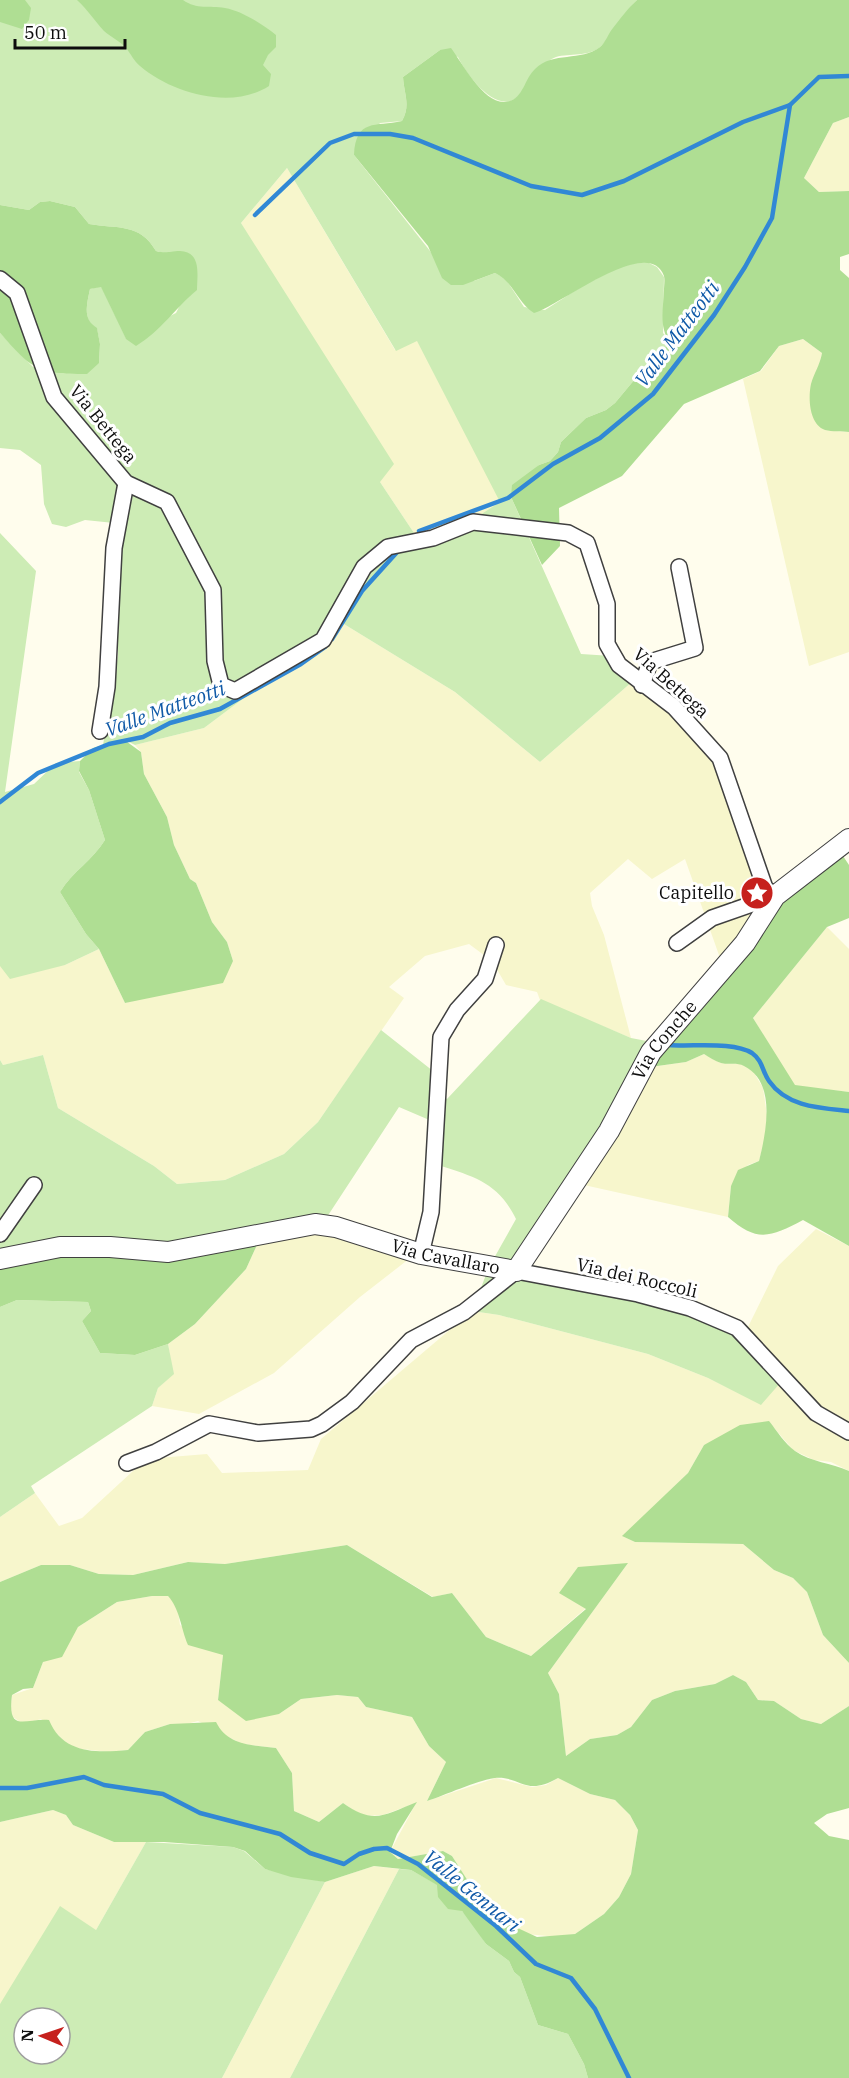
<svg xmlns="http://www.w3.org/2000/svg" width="849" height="2078" font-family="'IBM Plex Serif',serif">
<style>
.farmland{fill:#f7f6cc}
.green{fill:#cdecb5;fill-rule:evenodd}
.forest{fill:#afde93;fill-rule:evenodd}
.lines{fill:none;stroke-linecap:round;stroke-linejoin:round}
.stream{stroke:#3188d5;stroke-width:4.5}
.minor-casing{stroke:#404040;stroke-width:18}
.tertiary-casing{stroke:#404040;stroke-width:22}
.minor{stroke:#fff;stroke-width:15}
.tertiary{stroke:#fff;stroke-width:20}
.labels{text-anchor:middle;stroke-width:6;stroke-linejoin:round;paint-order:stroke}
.street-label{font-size:18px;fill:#0d0d0d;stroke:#fff}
.poi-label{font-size:18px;fill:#0d0d0d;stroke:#fff;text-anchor:end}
.water-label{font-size:20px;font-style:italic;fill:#0f59a7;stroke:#fff}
</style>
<rect width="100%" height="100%" fill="#fffded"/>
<!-- farmland -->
<g class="farmland">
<polygon points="849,117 849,191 819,192 804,178 833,123"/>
<polygon points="287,168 395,350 417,340 501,502 463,526 420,542 380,482 241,223"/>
<polygon points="803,339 822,353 817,373 812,382 811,409 825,430 849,432 849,652 809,666 743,379 761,371 779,346"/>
<polygon points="339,621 455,692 540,762 633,681 676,711 712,753 770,896 720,958 685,859 652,879 628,859 590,893 592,906 604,935 631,1038 540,1000 537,992 506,985 492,961 469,944 425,956 389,987 404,998 318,1122 284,1154 225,1180 177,1184 154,1166 58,1108 43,1055 3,1065 0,1060 0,966 65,965 99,949 125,1003 146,997 233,961 227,942 212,922 196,883 190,879 174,845 167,817 144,774 141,752 135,745 204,728 276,674"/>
<polygon points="827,927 849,949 849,1092 794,1086 753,1018"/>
<polygon points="704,1054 721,1063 742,1064 753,1071 763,1088 767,1115 766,1134 759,1161 748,1165 731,1186 728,1217 575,1183 643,1068 686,1062"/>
<polygon points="325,1220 423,1248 360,1297 274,1373 199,1414 152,1406 158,1388 173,1374 168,1344 195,1324 246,1269 261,1236"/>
<polygon points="816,1229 849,1246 849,1471 831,1462 814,1460 793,1450 769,1422 704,1445 688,1473 623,1536 635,1542 743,1544 774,1570 793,1578 807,1592 823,1635 849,1663 849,1706 821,1724 801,1719 774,1701 758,1700 746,1682 733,1675 715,1684 675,1691 652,1700 631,1727 617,1735 590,1739 566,1756 559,1694 548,1673 628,1563 586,1608 531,1656 486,1637 452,1593 433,1597 347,1545 225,1564 188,1562 133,1575 99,1574 70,1565 41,1565 0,1582 0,1517 35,1493 59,1526 82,1518 146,1459 207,1454 222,1473 308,1470 321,1439 472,1311 499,1315 648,1354 708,1378 761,1404 747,1329 778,1266"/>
<polygon points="152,1596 168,1596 177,1605 180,1625 223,1655 218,1700 279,1714 301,1699 337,1695 358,1697 366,1707 412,1717 429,1746 446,1762 427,1801 496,1778 532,1787 546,1785 558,1778 590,1794 615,1800 630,1815 638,1830 631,1874 619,1897 604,1914 575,1934 558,1937 526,1934 511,1923 498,1919 475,1892 452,1856 443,1851 398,1859 390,1852 416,1803 383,1815 362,1816 343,1803 319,1822 294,1811 292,1773 276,1748 242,1744 198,1721 183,1725 170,1724 145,1732 128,1750 109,1752 72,1748 41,1719 28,1723 20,1722 13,1717 10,1711 12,1695 33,1688 43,1662 78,1627 117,1602"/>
<polygon points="53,1810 66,1815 73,1825 114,1842 146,1842 96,1930 0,2004 0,1822"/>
<polygon points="374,1866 399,1869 290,2078 222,2078 325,1882"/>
</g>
<!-- green -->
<g class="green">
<path d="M 0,0 L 637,0 C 624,12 612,37 600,47 C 588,57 570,53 556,57 C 550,59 545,64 540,66 C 527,73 527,91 515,99 C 494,112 466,74 458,57 L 440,50 L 403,77 C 404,94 411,105 402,121 L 380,123 L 354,155 L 434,256 L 474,281 L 495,273 L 505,278 L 524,307 L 545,310 L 584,285 L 625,264 L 647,262 L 657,267 L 664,277 L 663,333 L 671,343 L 645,367 L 615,403 L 606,410 L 586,418 L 561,442 L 558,452 L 550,461 L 539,465 L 511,497 L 581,654 L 612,656 L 633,681 L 540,762 L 455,692 L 339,621 L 276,674 L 204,728 L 135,745 L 123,739 L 103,745 L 118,656 L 114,523 L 85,520 L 66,527 L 52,524 L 44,504 L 41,465 L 20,450 L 0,448 L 0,333 L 33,367 L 99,363 L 100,344 L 97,329 C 82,319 87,304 90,289 L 101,286 L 126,338 L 176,313 L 181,303 L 196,290 L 168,254 L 156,251 C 140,223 118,229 89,224 L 75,207 L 50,201 L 40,202 L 29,210 L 0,205 ZM 287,168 L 396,351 L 417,341 L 500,502 L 463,526 L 420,542 L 380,482 L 394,464 L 241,223 Z"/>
<path d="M 0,533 L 36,571 L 5,792 L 34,784 L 56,763 L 80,761 L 79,772 L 89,790 L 105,840 C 93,860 73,871 60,892 L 86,934 L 99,949 L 65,965 L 10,979 L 0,966 Z"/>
<path d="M 541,999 L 631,1038 L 657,1043 L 514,1266 L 747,1329 L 788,1374 L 761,1405 L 708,1378 L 648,1354 L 499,1315 L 472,1311 L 489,1267 L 516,1219 C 499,1184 476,1177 441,1166 L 434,1122 L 399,1107 L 325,1220 L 261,1236 L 0,1263 L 0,1060 L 3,1065 L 43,1055 L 58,1108 L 154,1166 L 177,1184 L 225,1180 L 284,1154 L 318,1122 L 381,1030 L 433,1071 L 435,1091 L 447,1099 Z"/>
<polygon points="17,1300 88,1302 91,1311 82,1321 100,1353 135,1355 168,1344 174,1374 158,1388 152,1406 31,1486 35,1493 0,1517 0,1307"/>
<path d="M 146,1842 L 233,1847 L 244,1851 L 265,1869 L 325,1882 L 222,2078 L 0,2078 L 0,2004 L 60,1906 L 96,1930 ZM 24,2018 L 60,2018 L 60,2054 L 24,2054 Z"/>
<polygon points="399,1869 411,1870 438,1885 472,1922 486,1944 509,1961 514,1972 520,1977 538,2025 568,2034 584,2064 588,2078 290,2078"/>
</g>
<!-- forest -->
<g class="forest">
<polygon points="0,0 25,0 31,8 29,20 22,29 0,22"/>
<path d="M 77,0 L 183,0 C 197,10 209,5 225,8 C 242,11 262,24 276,35 L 276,47 L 268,55 L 263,65 L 271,74 L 269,86 C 232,110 173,94 140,66 C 134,61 131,54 126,48 C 120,41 111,37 104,31 C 95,21 87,9 77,0 Z"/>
<path d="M 637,0 L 849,0 L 849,117 L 833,123 L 804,178 L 819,192 L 849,191 L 849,254 L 840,257 L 840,270 L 849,278 L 849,432 C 842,431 832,432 825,430 C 809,424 808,398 811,384 C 814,373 820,365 822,353 L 803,339 L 779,346 L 760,371 L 684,404 L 622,476 L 559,508 L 560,546 L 542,565 L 511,497 L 512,485 L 539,465 L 550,461 L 558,452 L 561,442 L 586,418 L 606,410 L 615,403 L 645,367 L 670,343 C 659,327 663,311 664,290 C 664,286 665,280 664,276 C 649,233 558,307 534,313 C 517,302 513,281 495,273 L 463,285 L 451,285 L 442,278 L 428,246 L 354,155 C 356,118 375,127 402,121 C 411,105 404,94 403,77 L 440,50 L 451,48 C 462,63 484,104 505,102 C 523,101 524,79 535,69 C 553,51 581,62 600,47 C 606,42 608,34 613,28 C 620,19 628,8 637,0 Z"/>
<path d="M 50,201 L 75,207 L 89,224 C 118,229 140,223 156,251 C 168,254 169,251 180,251 C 202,252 197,275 197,290 C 175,308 161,331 136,346 L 126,339 L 101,287 L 90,289 C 87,304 82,319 97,328 L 100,344 L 99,363 L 87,374 C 37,374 33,370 0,333 L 0,205 L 29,210 L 40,202 Z"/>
<path d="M 123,739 L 141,752 L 144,774 L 167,817 L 174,845 L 190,879 L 196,883 L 212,922 L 227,942 L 233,961 L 223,983 L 125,1003 L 99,949 L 86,934 L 60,892 C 73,871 93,860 105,840 L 89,790 L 79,771 L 80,761 L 93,748 Z"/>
<path d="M 837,847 L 849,865 L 849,918 L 827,927 L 753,1018 L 795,1085 L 849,1092 L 849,1246 L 803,1220 C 771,1237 757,1243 728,1217 L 731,1186 L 738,1170 L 759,1161 C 766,1133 777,1082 744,1066 C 737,1062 729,1065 721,1063 C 715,1061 709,1057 704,1054 L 686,1062 L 643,1068 L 720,958 L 770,896 Z"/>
<polygon points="261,1236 246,1269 195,1324 168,1344 135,1355 100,1353 82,1321 91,1311 88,1302 17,1300 0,1307 0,1263"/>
<path d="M 769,1421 C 777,1431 785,1444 795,1451 C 811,1462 831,1463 849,1471 L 849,1663 L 823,1635 L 807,1592 L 793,1578 L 774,1570 L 743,1544 L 635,1542 L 622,1536 L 688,1473 L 704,1445 L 740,1425 Z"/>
<path d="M 347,1545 L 432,1597 L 452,1593 L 486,1637 L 531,1656 L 586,1609 L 559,1593 L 578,1567 L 628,1563 L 548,1673 L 559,1694 L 566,1756 L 590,1739 L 617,1735 L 631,1727 L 652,1700 L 675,1691 L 715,1684 L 733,1675 L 746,1682 L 758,1700 L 774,1701 L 801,1719 L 821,1724 L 849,1706 L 849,1808 L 827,1814 L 814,1823 L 829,1836 L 849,1840 L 849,2078 L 588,2078 L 584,2064 L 568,2034 L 538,2025 L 520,1977 L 514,1972 L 509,1961 L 486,1944 L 462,1911 L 448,1909 L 438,1897 L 437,1885 L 411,1870 L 374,1866 L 325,1882 L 291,1877 L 265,1869 L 245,1851 L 233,1847 L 164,1842 L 114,1842 L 73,1825 L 66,1815 L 53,1810 L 0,1822 L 0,1582 L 41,1565 L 70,1565 L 99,1574 L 133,1575 L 188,1562 L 225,1564 ZM 152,1596 L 168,1596 C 180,1609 181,1629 188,1645 L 223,1655 L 218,1700 L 246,1721 L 279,1714 L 301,1699 L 337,1695 L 358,1697 L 366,1707 L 412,1717 L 429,1746 L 446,1762 L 427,1801 C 446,1795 475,1781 495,1778 C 522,1776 525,1797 558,1778 L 590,1794 L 615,1800 L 630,1815 L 638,1830 L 631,1874 L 619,1897 L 604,1914 L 575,1934 L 537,1937 L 498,1919 L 475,1892 L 452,1856 L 443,1851 L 398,1859 L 390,1852 L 397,1834 L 417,1802 C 384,1815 374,1825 343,1803 L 319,1822 L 294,1811 L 292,1773 L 276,1748 C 252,1745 228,1746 216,1722 L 170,1724 L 145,1732 L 128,1750 C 96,1753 63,1754 49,1720 C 25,1718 7,1734 12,1695 L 23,1689 L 33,1688 L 43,1662 L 62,1657 L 78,1627 L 117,1602 Z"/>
</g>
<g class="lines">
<!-- stream -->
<g class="stream">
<polyline points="255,215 330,143 354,134 390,134 413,138 531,186 582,195 624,181 743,122 790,105 819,77 849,76"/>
<polyline points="419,531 508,498 553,464 600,438 653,394 714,315 745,267 772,218 790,105"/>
<polyline points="332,639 362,591 399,550"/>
<polyline points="0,802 38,773 109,744 143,737 170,723 220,709 301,664 325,647"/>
<path d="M 669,1045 C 692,1047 733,1041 752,1053 C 763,1061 762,1071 769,1081 C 787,1107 820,1108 849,1111"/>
<polyline points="0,1788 27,1788 84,1777 104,1785 163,1794 200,1813 280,1834 310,1853 344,1864 359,1854 374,1849 387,1848 418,1864 496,1926 536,1964 571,1978 595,2009 629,2078"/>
</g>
<defs>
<g id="minor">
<polyline points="0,279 17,293 54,397 126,483 167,502 213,590 215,661 221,685 235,691 323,640 364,567 388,547 433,538 473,522 568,533 587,543 607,604 607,644 619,665 674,707 720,758 765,888 775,896"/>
<polyline points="642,685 650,662 695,648 679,567"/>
<polyline points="100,731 107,687 114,548 126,483"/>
<polyline points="677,943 712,918 775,896"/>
<polyline points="0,1234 34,1185"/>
<polyline points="421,1254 431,1212 441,1037 457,1010 485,979 496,945"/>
<polyline points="127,1463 156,1452 209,1424 258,1433 311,1429 322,1424 352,1402 411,1340 464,1312 516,1271 638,1294 690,1308 737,1328 816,1413 849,1432"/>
</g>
<g id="tertiary">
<path id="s1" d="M 0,1259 L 60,1247 L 110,1247 L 168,1252 L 315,1224 L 336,1227 L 421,1254 L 516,1271 L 609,1131 L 651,1052 L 745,943 L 775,896 L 849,839"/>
</g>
</defs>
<!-- minor casing -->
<use href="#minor" class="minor-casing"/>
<!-- tertiary casing -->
<use href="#tertiary" class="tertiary-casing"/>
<!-- minor -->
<use href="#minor" class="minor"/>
<!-- tertiary -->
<use href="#tertiary" class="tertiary"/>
</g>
<!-- icons -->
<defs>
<symbol id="sight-disc" viewBox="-11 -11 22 22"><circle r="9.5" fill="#c6211d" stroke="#fff"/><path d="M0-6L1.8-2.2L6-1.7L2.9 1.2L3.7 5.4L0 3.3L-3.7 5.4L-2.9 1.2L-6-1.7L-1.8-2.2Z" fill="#fff"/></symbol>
</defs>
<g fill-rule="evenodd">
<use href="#sight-disc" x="738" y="874" width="38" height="38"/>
</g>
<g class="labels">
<!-- street labels -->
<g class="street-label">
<text transform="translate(103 424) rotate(51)" y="6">Via Bettega</text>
<text transform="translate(671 683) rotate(42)" y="6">Via Bettega</text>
<text dy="6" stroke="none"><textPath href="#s1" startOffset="801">Via Conche</textPath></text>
<text dy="6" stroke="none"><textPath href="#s1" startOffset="454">Via Cavallaro</textPath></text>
<text transform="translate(637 1278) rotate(13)" y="6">Via dei Roccoli</text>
</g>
<!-- poi labels -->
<g class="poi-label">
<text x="734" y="899">Capitello</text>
</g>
<!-- water labels -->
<g class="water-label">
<text transform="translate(677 334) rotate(-53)" y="7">Valle Matteotti</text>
<text transform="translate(165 709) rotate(-20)" y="7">Valle Matteotti</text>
<text transform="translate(472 1891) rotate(39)" y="7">Valle Gennari</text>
</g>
</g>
<!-- north arrow -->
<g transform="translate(42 2036) rotate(272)"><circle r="28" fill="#ffffff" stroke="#9e9e9e" stroke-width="1.5"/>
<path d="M0-4.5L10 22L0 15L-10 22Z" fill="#c6211d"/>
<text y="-9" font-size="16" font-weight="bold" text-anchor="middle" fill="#0d0d0d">N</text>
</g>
<!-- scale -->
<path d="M15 39v9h110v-9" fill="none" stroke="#0d0d0d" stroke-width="3"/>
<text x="24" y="39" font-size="18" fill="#0d0d0d" stroke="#ffffff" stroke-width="4.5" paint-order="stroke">50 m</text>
</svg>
